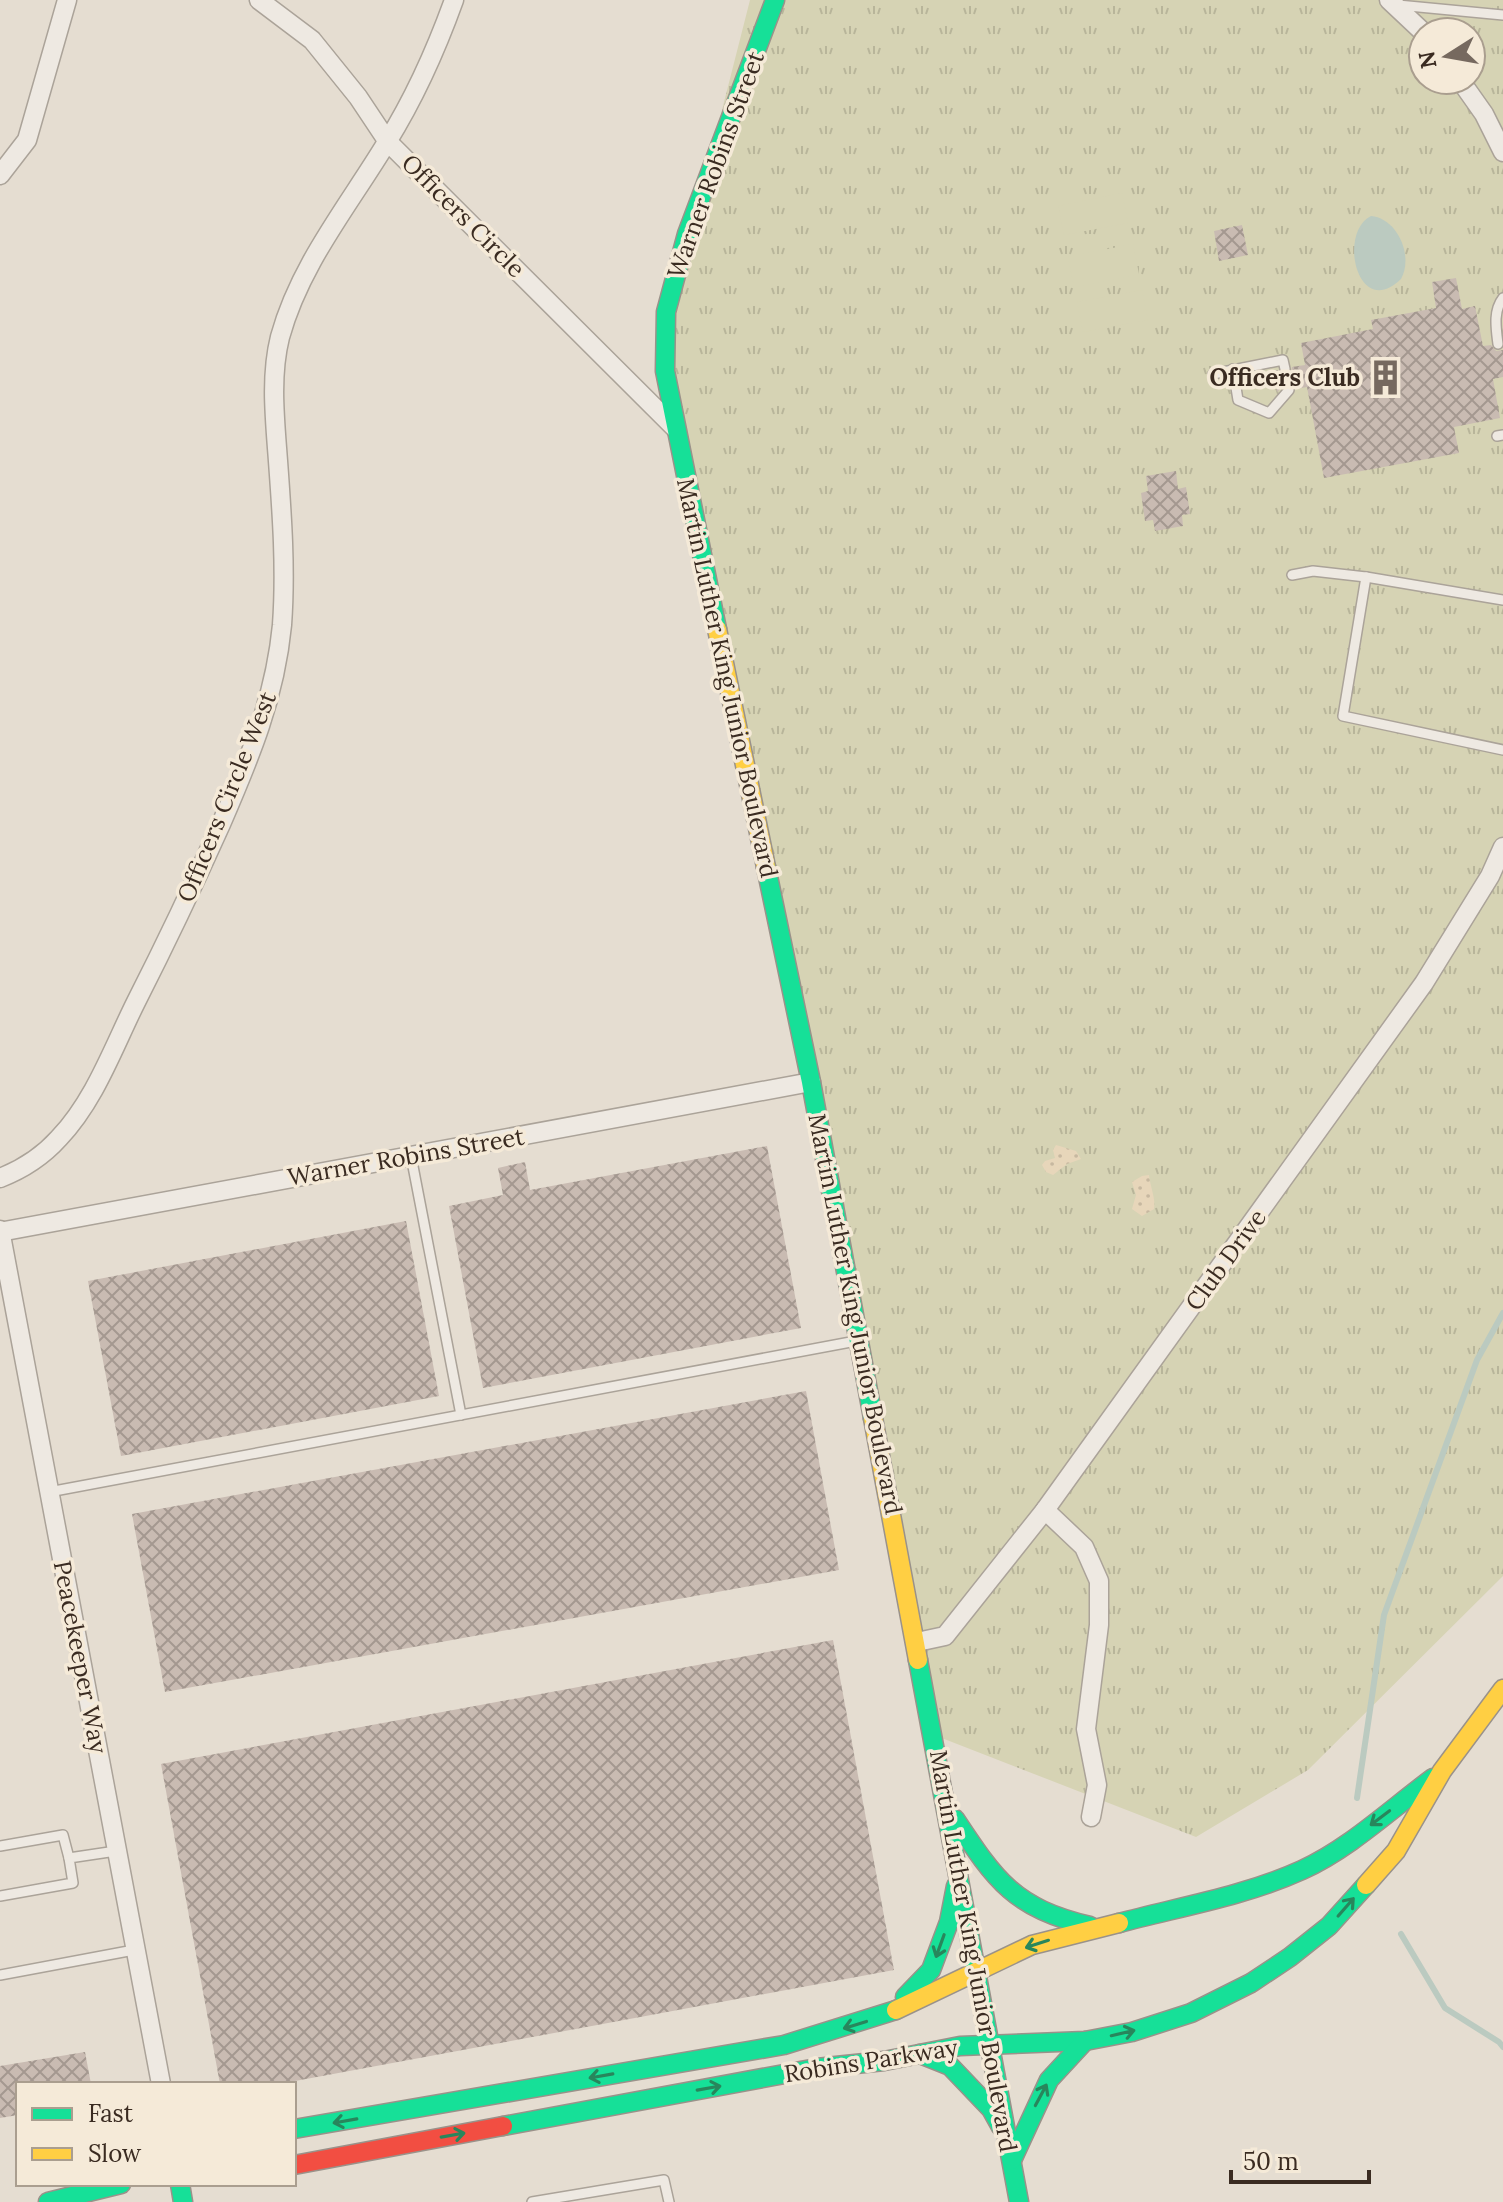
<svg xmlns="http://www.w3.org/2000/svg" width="1503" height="2202" font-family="Lora,serif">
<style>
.grass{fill:url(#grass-tufts);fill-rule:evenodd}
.sand{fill:url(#sand-dots)}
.pitch{fill:#d6d3b4}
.water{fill:#bbcac0}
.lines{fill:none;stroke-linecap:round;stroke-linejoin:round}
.stream{stroke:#bbcac0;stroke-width:6}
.building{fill:url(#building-cross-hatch)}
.lane-casing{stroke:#aba399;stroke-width:12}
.street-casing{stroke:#aba399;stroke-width:21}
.fast-casing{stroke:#9a928a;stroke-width:21}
.slow-casing{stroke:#9a928a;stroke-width:21}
.jam-casing{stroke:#9a928a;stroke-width:21}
.lane{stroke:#eee9e2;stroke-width:9}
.street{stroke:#eee9e2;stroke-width:18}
.fast{stroke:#16e098;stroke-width:18}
.slow{stroke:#ffcf43;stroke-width:18}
.jam{stroke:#f24e42;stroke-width:18}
.oneway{stroke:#28865c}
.labels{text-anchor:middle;stroke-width:7;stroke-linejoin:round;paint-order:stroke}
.street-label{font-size:24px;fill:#3a2b21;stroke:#f5ead8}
.poi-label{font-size:24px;font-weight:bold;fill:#3a2b21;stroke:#f5ead8;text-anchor:end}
</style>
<defs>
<pattern id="grass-tufts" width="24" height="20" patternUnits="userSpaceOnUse" patternTransform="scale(2)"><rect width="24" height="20" fill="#d6d3b4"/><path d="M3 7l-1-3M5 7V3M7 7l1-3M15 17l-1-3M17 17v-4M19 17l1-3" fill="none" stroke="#b8b59a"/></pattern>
<pattern id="sand-dots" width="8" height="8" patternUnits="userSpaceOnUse" patternTransform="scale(2)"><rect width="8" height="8" fill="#e7d6ba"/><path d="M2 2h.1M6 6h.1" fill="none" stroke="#c7b8a0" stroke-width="1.8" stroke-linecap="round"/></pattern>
<pattern id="building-cross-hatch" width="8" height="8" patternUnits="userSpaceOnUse" patternTransform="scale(2)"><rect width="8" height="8" fill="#c9bbb2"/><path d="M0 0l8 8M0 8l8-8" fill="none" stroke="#a49890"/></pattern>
</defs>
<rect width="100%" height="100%" fill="#e5ddd1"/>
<!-- grass -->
<path class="grass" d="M 750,0 L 1503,0 L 1503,1576 L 1308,1770 L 1196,1837 L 934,1735 L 666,330 ZM 1423,32 L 1471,32 L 1471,80 L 1423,80 Z"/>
<!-- sand -->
<g class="sand">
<polygon points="1056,1145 1076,1151 1081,1159 1067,1164 1053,1175 1046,1172 1042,1165 1045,1161 1055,1158 1053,1150"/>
<path d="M 1149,1175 C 1150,1186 1156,1199 1154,1209 L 1142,1216 L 1132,1209 L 1136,1195 L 1132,1182 L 1142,1176 Z"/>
</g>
<!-- pitch -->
<g class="pitch">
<polygon points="1122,193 1128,223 1064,235 1058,206"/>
<polygon points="1133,244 1139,274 1074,287 1068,257"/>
<polygon points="1142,290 1148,320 1083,332 1077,302"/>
</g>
<!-- water -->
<path class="water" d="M 1371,216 C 1397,218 1414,256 1401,279 C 1358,321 1337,233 1371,216 Z"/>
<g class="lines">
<!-- stream -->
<g class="stream">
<polyline points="1357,1798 1384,1615 1477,1360 1503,1313"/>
<polyline points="1401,1934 1445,2008 1499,2042 1503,2047"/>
</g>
</g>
<!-- building -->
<g class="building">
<polygon points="1242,225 1248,255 1219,261 1214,231"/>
<polygon points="1456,278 1462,309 1475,306 1483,346 1491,345 1496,351 1503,350 1503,377 1493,379 1500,418 1454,427 1459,453 1324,478 1307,387 1296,389 1293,384 1287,383 1277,392 1273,371 1278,370 1280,375 1286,376 1291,374 1292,367 1305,365 1301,343 1373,329 1371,320 1436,308 1432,282"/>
<polygon points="1176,471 1178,489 1186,487 1190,514 1182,515 1183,526 1155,531 1153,520 1145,521 1141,493 1148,491 1146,476"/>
<polygon points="767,1146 801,1328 483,1388 449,1206 503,1195 498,1168 525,1162 530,1190"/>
<polygon points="406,1221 439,1396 121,1456 88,1281"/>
<polygon points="806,1391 839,1570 165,1692 132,1514"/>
<polygon points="833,1640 894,1970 279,2084 220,2084 161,1764"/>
<polygon points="85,2052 91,2084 18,2084 18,2115 0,2118 0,2066"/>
</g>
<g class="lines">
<defs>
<g id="lane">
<polyline points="1398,5 1503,15"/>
<path d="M 1498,344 C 1496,328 1493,311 1503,298"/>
<polyline points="1233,369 1238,400 1269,413 1289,390"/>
<polyline points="1213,374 1283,360 1285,369"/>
<polyline points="1497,436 1503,435"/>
<polyline points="1292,575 1313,571 1366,577 1503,600"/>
<polyline points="1366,577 1343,716 1503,750"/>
<polyline points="411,1156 461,1415"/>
<polyline points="49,1492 856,1341"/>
<polyline points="0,1846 63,1835 69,1858"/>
<polyline points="0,1896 73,1883 69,1858 116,1851"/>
<polyline points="0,1975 134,1950"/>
<polyline points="532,2202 664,2180 669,2202"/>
</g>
<g id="street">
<polyline points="259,0 312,40 358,97 388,142 675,428"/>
<polyline points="1389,0 1423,32"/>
<polyline points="1460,80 1484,114 1503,152"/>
<polyline points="0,175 27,140 67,0"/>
<path d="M 0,1178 C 23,1169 42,1157 59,1138 C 95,1100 113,1048 136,1002 C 166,943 194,884 221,824 C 250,757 275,698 282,625 C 286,570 282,515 278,461 C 275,420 270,377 280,337 C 300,264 349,205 387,142 C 415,97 436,50 454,0"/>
<polyline points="0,1230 161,2084"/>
<polyline points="0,1232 811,1082"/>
<polyline points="1045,1510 1084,1547 1099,1581 1099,1625 1086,1729 1097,1785 1091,1817"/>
<polyline points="917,1642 945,1636 1045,1510 1424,983 1490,876 1503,847"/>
</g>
<g id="fast">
<polyline points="717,629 665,371 666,312 687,234 775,0"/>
<polyline points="766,867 811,1082 873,1418"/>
<polyline points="918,1660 1019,2202"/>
<path d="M 955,1819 C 996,1881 1014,1908 1090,1926"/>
<path d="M 1119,1923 C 1179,1907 1245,1896 1302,1870 C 1350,1848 1391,1809 1433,1778"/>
<polyline points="905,1997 931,1970 949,1922 956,1886"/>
<polyline points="920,2054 950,2066 991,2109 1001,2127"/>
<polyline points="503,2126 817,2068 884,2061 960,2046 1085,2041 1132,2032 1191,2013 1251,1983 1290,1957 1329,1926 1366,1885"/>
<polyline points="294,2129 784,2045 896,2010"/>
<polyline points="1012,2160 1049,2080 1085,2041"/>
<polyline points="180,2184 183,2202"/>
<polyline points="48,2202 121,2184"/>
</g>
<g id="slow">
<polyline points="717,629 766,867"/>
<polyline points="873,1418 918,1660"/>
<polyline points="1366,1885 1396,1851 1442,1771 1503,1689"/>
<polyline points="896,2010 1032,1945 1119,1923"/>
</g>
<polyline id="jam" points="294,2165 503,2126"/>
</defs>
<!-- lane casing -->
<use href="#lane" class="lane-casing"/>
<!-- street casing -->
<use href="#street" class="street-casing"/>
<!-- fast casing -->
<use href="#fast" class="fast-casing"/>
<!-- slow casing -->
<use href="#slow" class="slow-casing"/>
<!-- jam casing -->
<use href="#jam" class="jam-casing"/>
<!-- lane -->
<use href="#lane" class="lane"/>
<!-- street -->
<use href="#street" class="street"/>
<!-- fast -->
<use href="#fast" class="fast"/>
<!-- slow -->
<use href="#slow" class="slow"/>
<!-- jam -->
<use href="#jam" class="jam"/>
</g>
<!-- one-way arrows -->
<defs><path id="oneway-shaft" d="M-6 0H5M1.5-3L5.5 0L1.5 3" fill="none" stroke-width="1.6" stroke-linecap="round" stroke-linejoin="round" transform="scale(2)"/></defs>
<g class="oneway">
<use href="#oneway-shaft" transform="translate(1380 1818) rotate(143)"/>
<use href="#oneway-shaft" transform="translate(1346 1907) rotate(-49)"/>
<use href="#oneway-shaft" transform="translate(1037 1944) rotate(162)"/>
<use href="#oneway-shaft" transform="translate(940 1946) rotate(110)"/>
<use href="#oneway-shaft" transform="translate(855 2025) rotate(163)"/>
<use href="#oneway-shaft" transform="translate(1123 2033) rotate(-13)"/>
<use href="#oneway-shaft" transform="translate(601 2076) rotate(170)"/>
<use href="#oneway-shaft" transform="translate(709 2088) rotate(-10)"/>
<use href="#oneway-shaft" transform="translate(1041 2095) rotate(-62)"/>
<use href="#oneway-shaft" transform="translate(345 2121) rotate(170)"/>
<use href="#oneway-shaft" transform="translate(453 2135) rotate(-10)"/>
</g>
<!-- icons -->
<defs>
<symbol id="building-bare" viewBox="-9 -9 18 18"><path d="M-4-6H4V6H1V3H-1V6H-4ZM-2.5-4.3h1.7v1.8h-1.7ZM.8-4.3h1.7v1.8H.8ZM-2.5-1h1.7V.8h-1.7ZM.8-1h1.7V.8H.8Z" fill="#76695f" stroke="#f5ead8" stroke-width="2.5" paint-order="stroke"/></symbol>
</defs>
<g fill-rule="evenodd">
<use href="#building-bare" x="1360" y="352" width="51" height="51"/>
</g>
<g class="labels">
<!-- street labels -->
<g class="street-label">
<text transform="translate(716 165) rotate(-70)" y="8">Warner Robins Street</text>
<text transform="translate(463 216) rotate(45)" y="8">Officers Circle</text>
<text transform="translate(727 678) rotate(78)" y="8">Martin Luther King Junior Boulevard</text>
<text transform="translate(227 797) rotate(-68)" y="8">Officers Circle West</text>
<text transform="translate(406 1157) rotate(-10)" y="8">Warner Robins Street</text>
<text transform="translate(1226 1260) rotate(-54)" y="8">Club Drive</text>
<text transform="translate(855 1314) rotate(79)" y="8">Martin Luther King Junior Boulevard</text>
<text transform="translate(80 1657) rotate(79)" y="8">Peacekeeper Way</text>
<text transform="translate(973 1951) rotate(80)" y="8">Martin Luther King Junior Boulevard</text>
<text transform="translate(871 2061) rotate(-9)" y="8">Robins Parkway</text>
</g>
<!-- poi labels -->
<g class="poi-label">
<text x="1360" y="386">Officers Club</text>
</g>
</g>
<!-- legend -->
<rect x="16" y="2082" width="280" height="104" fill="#f5ead8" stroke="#aa9e8f" stroke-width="2"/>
<rect x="32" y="2108" width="40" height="12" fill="#16e098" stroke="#aa9e8f" stroke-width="2"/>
<text x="88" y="2122" font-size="24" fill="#3a2b21">Fast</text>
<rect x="32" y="2148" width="40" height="12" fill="#ffcf43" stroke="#aa9e8f" stroke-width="2"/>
<text x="88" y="2162" font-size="24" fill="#3a2b21">Slow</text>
<!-- north arrow -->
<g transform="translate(1447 56) rotate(259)"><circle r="38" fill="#f5ead8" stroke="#aa9e8f" stroke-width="2"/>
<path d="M0-6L14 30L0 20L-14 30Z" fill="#76695f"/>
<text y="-12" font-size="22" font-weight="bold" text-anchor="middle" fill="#3a2b21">N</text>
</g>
<!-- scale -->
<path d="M1231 2170v12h138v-12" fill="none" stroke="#3a2b21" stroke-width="4"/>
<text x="1243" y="2170" font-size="24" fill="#3a2b21" stroke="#f5ead8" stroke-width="6" paint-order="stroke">50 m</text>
</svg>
